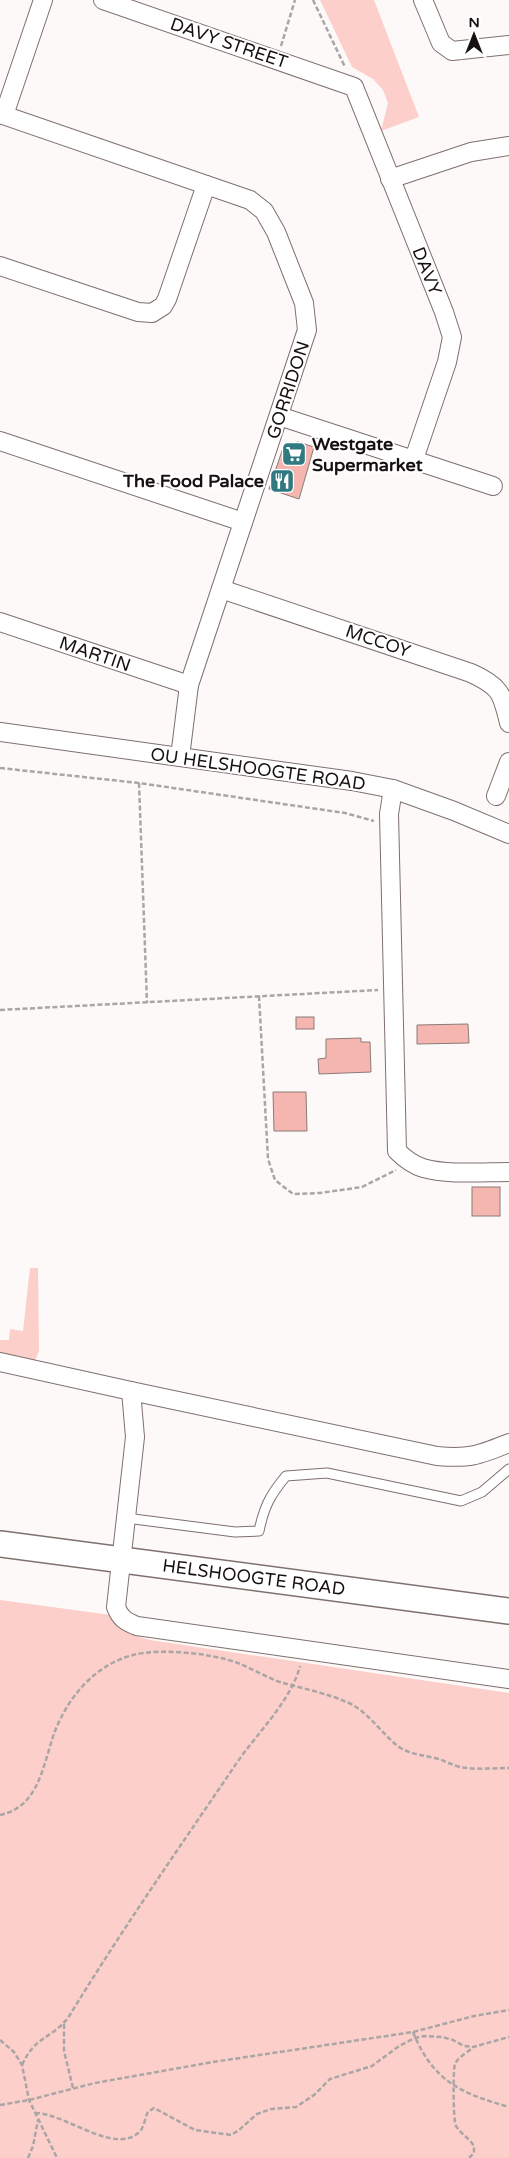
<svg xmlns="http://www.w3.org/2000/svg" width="509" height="2158" font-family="'Varela Round',sans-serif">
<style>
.green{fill:#fccfca}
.building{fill:#f5b6af;stroke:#8a7b7a}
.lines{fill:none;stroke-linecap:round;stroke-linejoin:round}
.service-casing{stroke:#7e706e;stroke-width:11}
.minor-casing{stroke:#7e706e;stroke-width:20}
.secondary-casing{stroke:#7e706e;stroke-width:28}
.path{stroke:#aaa6a5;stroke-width:2.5;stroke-dasharray:5 2.5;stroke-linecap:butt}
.service{stroke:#fff;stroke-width:9}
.minor{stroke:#fff;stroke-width:18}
.secondary{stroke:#fff;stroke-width:25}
.labels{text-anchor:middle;stroke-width:4;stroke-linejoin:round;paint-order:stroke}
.street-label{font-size:18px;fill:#161110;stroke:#fff}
.poi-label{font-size:18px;font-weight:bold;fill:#161110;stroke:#fff;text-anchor:start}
</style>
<rect width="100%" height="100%" fill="#fdf9f9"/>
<!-- green -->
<g class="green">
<polygon points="320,0 374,0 419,117 381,131 388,103 383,90 373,79 352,67"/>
<polygon points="30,1268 38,1268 39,1351 34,1363 0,1356 0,1340 9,1340 10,1329 23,1331"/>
<path d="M 0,1600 L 111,1615 C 120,1631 133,1635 150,1640 L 509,1693 L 509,2158 L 0,2158 Z"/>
</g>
<!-- building -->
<g class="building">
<polygon points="298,442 314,447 299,499 269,489 283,448"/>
<rect x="296" y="1017" width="18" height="12"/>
<polygon points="468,1024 469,1043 417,1044 417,1025"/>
<polygon points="361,1038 361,1042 370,1042 371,1072 319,1074 318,1059 326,1058 326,1039"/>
<polygon points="273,1092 306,1092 307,1131 274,1131"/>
<rect x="472" y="1187" width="28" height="29"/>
</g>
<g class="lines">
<defs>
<path id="service" d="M 126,1518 L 235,1532 L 259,1531 C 264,1507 270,1495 286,1476 L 327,1473 L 461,1501 L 482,1492 L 509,1469"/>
<g id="minor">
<polyline points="103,0 354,87 444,312 452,337 447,362 414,459"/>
<polyline points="423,0 441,43 452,51 509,45"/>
<polyline points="0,114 250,200 264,211 276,232 304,303 307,330 189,685 180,757"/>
<polyline points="4,115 43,0"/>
<polyline points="390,179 471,152 509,146"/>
<polyline points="0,266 138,312 152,313 163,306 167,299 206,185"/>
<polyline points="279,416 493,486"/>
<polyline points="0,441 243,522"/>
<path d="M 221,589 L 471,673 C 500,686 502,693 509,723"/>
<polyline points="0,622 189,685"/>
<polyline points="0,732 352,781 393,789 454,811 509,834"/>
<path d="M 393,789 L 389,814 L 397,1151 C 404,1158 413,1165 423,1168 C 447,1175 483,1172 509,1172"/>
<polyline points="496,796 509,762"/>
<path d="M 0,1362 L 131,1391 L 135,1437 L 116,1607 C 120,1618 126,1622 137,1626 L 509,1679"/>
<path d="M 131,1391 L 437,1456 C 471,1459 479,1455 509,1443"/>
</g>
<g id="secondary">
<path id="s1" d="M 0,1544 L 509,1611"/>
</g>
</defs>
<!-- service casing -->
<use href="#service" class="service-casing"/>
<!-- minor casing -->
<use href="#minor" class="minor-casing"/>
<!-- secondary casing -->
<use href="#secondary" class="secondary-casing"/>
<!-- path -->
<g class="path">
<polyline points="313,0 345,67"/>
<polyline points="281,46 295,0"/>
<polyline points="0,768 139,783 345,813 374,821"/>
<polyline points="139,783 147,1003"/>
<polyline points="259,996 268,1159 275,1180 293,1194 320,1193 362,1187 396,1170"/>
<polyline points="0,1010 378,990"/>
<path d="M 0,1815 C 40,1807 43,1763 55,1731 C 69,1696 95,1665 133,1655 C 161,1648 210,1653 238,1663 C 253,1669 267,1678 283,1683 C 305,1689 330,1694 351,1704 C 371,1715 382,1734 399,1747 C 410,1754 422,1755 435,1758 C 444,1760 451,1765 460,1767 C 475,1770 493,1768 509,1768"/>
<polyline points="64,2024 64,2051 73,2088"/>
<path d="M 413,2032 C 433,2081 460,2093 509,2107"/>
<polyline points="0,2040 14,2052 22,2065 29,2100 57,2158"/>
<path d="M 22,2065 C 35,2036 51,2039 68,2018 C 121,1931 179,1848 236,1764 C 257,1733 291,1701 300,1666"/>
<polyline points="0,2105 29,2100 95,2083 213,2062 413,2032 474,2016 509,2010"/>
<path d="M 35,2113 C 66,2113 117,2158 141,2130 C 145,2124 145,2117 148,2112 L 154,2108 L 195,2130 L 231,2135 L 239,2130 L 257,2114 L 271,2109 L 296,2107 L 314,2095 L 330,2079 L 372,2066 L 399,2046 L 415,2038 L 424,2036 L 442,2037 L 453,2040 L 464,2046 L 473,2047 L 509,2037"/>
<polyline points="28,2158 33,2146 38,2120"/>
<path d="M 469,2158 L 474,2153 L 474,2146 C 469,2138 461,2134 456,2126 C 453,2121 453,2068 455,2064 C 458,2057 467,2053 472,2048"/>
</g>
<!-- service -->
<use href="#service" class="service"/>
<!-- minor -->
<use href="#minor" class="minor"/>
<!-- secondary -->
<use href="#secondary" class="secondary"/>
</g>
<!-- icons -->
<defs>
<symbol id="supermarket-square" viewBox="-11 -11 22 22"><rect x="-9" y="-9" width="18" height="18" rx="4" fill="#317981" stroke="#fff"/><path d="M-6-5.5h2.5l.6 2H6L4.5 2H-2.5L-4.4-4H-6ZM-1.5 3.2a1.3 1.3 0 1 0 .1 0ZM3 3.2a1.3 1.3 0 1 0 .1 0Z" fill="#fff"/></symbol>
<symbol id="restaurant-square" viewBox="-11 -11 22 22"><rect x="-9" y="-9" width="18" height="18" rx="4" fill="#317981" stroke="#fff"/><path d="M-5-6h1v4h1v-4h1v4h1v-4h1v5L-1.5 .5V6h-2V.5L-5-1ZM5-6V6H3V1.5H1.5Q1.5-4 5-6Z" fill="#fff"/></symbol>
</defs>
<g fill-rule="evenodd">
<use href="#supermarket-square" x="280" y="440" width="28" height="28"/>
<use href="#restaurant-square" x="268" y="467" width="28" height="28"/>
</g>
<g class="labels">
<!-- street labels -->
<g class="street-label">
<text transform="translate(229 43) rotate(19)" y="6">DAVY STREET</text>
<text transform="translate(427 271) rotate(68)" y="6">DAVY</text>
<text transform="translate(288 390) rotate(-72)" y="6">GORRIDON</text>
<text transform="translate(378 641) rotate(19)" y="6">MCCOY</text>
<text transform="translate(95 654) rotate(19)" y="6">MARTIN</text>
<text transform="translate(258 769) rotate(8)" y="6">OU HELSHOOGTE ROAD</text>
<text dy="6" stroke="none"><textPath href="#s1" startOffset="256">HELSHOOGTE ROAD</textPath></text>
</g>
<!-- poi labels -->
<g class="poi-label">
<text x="312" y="450">Westgate<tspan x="312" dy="21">Supermarket</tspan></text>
<text x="264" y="487" text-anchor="end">The Food Palace</text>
</g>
</g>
<!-- north arrow -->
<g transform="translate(474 35)" stroke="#ffffff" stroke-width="4" paint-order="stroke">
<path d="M0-4L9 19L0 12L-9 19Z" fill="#161110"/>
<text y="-8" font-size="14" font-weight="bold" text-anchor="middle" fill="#161110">N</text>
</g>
</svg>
